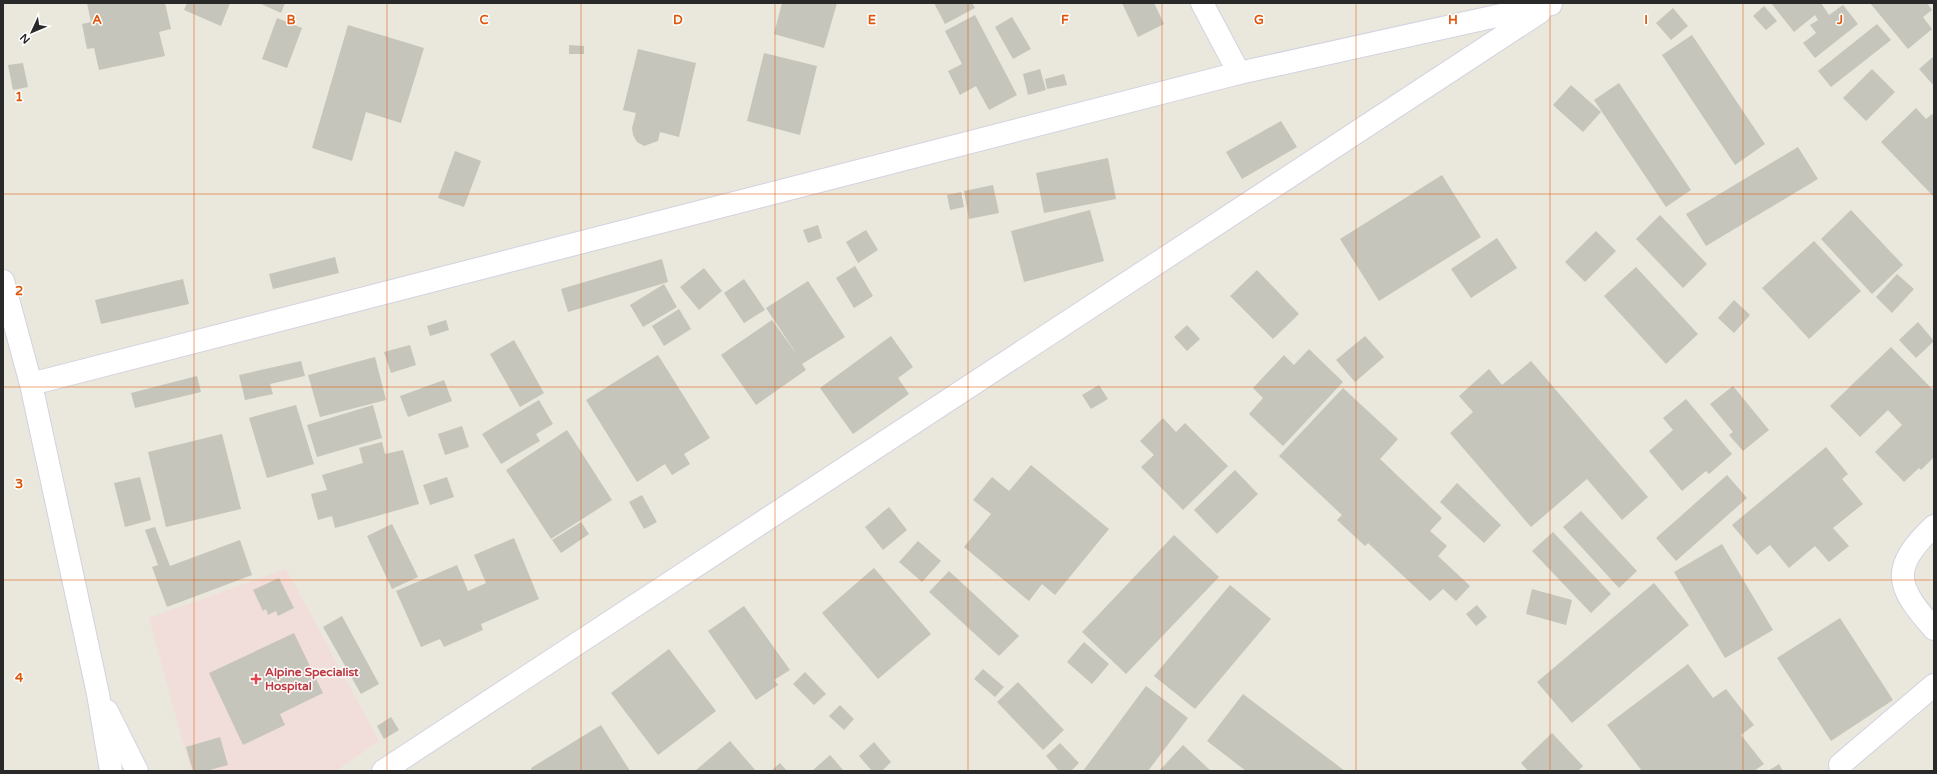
<svg xmlns="http://www.w3.org/2000/svg" width="1937" height="774" font-family="'Varela Round',sans-serif">
<style>
.medical{fill:#f1deda}
.building{fill:#c6c5bb}
.lines{fill:none;stroke-linecap:round;stroke-linejoin:round}
.minor-casing{stroke:#d2d2e1;stroke-width:24}
.minor{stroke:#fff;stroke-width:22}
.grid{fill:none;stroke:#de570d;stroke-width:1;stroke-opacity:0.55}
.health-dot{fill:#e0444e;stroke:#fff;stroke-width:1.5}
.labels{text-anchor:middle;stroke-width:3;stroke-linejoin:round;paint-order:stroke}
.health-label{font-size:12px;font-weight:bold;fill:#be3a42;stroke:#fff;text-anchor:start}
.grid-label{font-size:13px;text-anchor:middle;font-weight:bold;fill:#de570d;stroke:#fff;stroke-width:3;stroke-linejoin:round;paint-order:stroke}
</style>
<rect width="100%" height="100%" fill="#eae7dc"/>
<!-- medical -->
<polygon class="medical" points="286,569 379,741 336,771 191,771 149,618"/>
<!-- building -->
<g class="building">
<polygon points="87,3 165,3 171,29 159,32 165,56 99,70 94,48 87,49 82,24 91,22"/>
<polygon points="187,3 230,3 221,26 184,10"/>
<polygon points="259,3 285,3 281,13"/>
<polygon points="782,3 837,3 824,48 774,34"/>
<polygon points="934,3 972,3 975,8 945,24"/>
<polygon points="1122,3 1154,3 1164,24 1138,37"/>
<polygon points="1771,3 1821,3 1829,15 1843,5 1858,24 1815,58 1803,43 1816,33 1810,25 1818,20 1815,15 1794,32"/>
<polygon points="1870,3 1927,3 1932,10 1923,17 1932,29 1908,49"/>
<polygon points="1764,6 1777,21 1766,30 1753,16"/>
<polygon points="1673,8 1688,26 1671,40 1656,23"/>
<polygon points="975,15 1017,95 989,110 976,86 960,95 948,71 962,64 945,31"/>
<polygon points="1012,17 1031,49 1013,59 995,27"/>
<polygon points="277,18 302,28 287,68 262,59"/>
<polygon points="1877,24 1891,40 1831,87 1818,71"/>
<polygon points="348,25 424,48 401,123 366,112 352,161 312,148"/>
<polygon points="1692,35 1765,144 1735,165 1662,55"/>
<polygon points="569,45 584,46 584,54 569,54"/>
<polygon points="638,49 696,63 679,137 660,132 658,141 644,146 637,142 633,135 632,128 636,113 623,110"/>
<polygon points="764,53 817,66 800,135 747,121"/>
<polygon points="1934,56 1934,86 1919,69"/>
<polygon points="23,63 28,87 13,90 8,65"/>
<polygon points="1040,69 1046,90 1028,95 1023,74"/>
<polygon points="1872,69 1895,92 1866,121 1843,98"/>
<polygon points="1064,74 1067,85 1047,89 1045,79"/>
<polygon points="1619,83 1691,190 1666,207 1594,100"/>
<polygon points="1571,85 1601,112 1583,132 1553,105"/>
<polygon points="1916,108 1926,119 1932,114 1934,116 1934,197 1881,142"/>
<polygon points="1281,121 1297,147 1242,179 1226,152"/>
<polygon points="1798,147 1818,179 1706,246 1686,214"/>
<polygon points="455,151 481,161 464,207 438,198"/>
<polygon points="1108,158 1116,199 1044,213 1036,173"/>
<polygon points="1442,175 1481,237 1379,301 1340,239"/>
<polygon points="993,185 999,213 969,219 964,191"/>
<polygon points="961,192 964,207 950,210 947,195"/>
<polygon points="1090,210 1104,261 1024,282 1011,231"/>
<polygon points="1851,210 1903,265 1872,294 1821,239"/>
<polygon points="1660,215 1707,264 1683,288 1636,239"/>
<polygon points="818,225 822,238 808,243 803,230"/>
<polygon points="866,230 878,250 858,263 846,242"/>
<polygon points="1596,231 1616,251 1585,282 1565,262"/>
<polygon points="1497,238 1517,268 1471,298 1451,269"/>
<polygon points="1814,241 1861,291 1809,339 1762,288"/>
<polygon points="335,257 339,273 273,289 269,274"/>
<polygon points="662,259 668,282 568,312 561,289"/>
<polygon points="855,266 873,296 854,308 836,278"/>
<polygon points="1636,267 1698,334 1666,364 1604,296"/>
<polygon points="704,268 722,291 699,310 680,287"/>
<polygon points="1257,270 1299,314 1273,339 1230,296"/>
<polygon points="1897,274 1914,289 1892,313 1876,297"/>
<polygon points="183,279 189,304 101,324 95,300"/>
<polygon points="744,279 765,310 744,323 724,293"/>
<polygon points="808,281 845,337 802,364 806,370 756,405 721,355 772,320 798,356 766,308"/>
<polygon points="664,284 677,307 643,327 630,305"/>
<polygon points="1734,300 1750,315 1734,333 1718,318"/>
<polygon points="679,309 691,329 664,346 652,326"/>
<polygon points="446,320 449,330 430,336 427,326"/>
<polygon points="1918,322 1934,341 1916,358 1899,340"/>
<polygon points="1187,325 1200,339 1187,351 1174,337"/>
<polygon points="891,336 913,367 898,378 909,394 853,434 820,388"/>
<polygon points="1365,336 1384,357 1355,382 1336,360"/>
<polygon points="514,340 544,393 520,407 490,354"/>
<polygon points="410,345 416,365 391,373 384,352"/>
<polygon points="1891,347 1934,391 1934,457 1921,470 1919,468 1904,482 1875,452 1902,425 1888,410 1860,437 1830,406"/>
<polygon points="1309,349 1343,382 1283,446 1249,414 1263,398 1253,388 1284,355 1294,365"/>
<polygon points="658,355 710,438 684,454 690,464 672,475 665,464 637,482 586,400"/>
<polygon points="375,357 386,400 320,417 308,375"/>
<polygon points="301,361 305,376 270,384 273,394 245,400 239,375"/>
<polygon points="1531,361 1648,497 1622,520 1587,479 1531,527 1450,433 1473,412 1459,396 1489,369 1502,385"/>
<polygon points="197,376 201,392 135,408 131,393"/>
<polygon points="444,380 452,401 408,417 400,396"/>
<polygon points="1099,385 1108,399 1091,409 1082,395"/>
<polygon points="1733,386 1769,430 1743,451 1729,435 1733,432 1710,404"/>
<polygon points="1343,388 1398,439 1380,459 1442,518 1430,531 1447,546 1438,556 1470,586 1456,601 1443,589 1430,601 1368,543 1365,546 1337,520 1342,515 1279,456"/>
<polygon points="1686,399 1732,454 1709,474 1706,471 1682,491 1649,451 1673,430 1663,418"/>
<polygon points="539,400 553,424 536,434 540,441 501,464 482,434"/>
<polygon points="296,405 314,464 267,478 249,418"/>
<polygon points="373,405 382,438 317,457 307,425"/>
<polygon points="1163,418 1176,432 1185,423 1228,466 1183,510 1141,467 1154,455 1140,441"/>
<polygon points="462,426 469,447 445,455 438,434"/>
<polygon points="567,430 612,500 551,539 506,470"/>
<polygon points="222,434 241,509 166,527 148,452"/>
<polygon points="382,442 385,454 403,450 419,504 335,528 332,516 318,520 311,494 327,490 322,475 363,463 359,448"/>
<polygon points="1826,447 1848,474 1842,479 1863,504 1833,528 1849,546 1829,562 1815,546 1789,568 1770,545 1757,555 1732,525"/>
<polygon points="1031,465 1109,529 1055,595 1042,584 1029,601 964,547 991,514 973,500 992,477 1009,491"/>
<polygon points="1235,470 1258,494 1217,534 1194,510"/>
<polygon points="1727,475 1747,498 1676,561 1656,538"/>
<polygon points="140,477 151,520 125,527 114,483"/>
<polygon points="447,477 454,497 430,505 423,485"/>
<polygon points="1457,483 1501,525 1484,543 1440,502"/>
<polygon points="642,495 657,522 644,529 629,502"/>
<polygon points="889,507 907,530 883,550 865,527"/>
<polygon points="1581,511 1637,571 1619,588 1563,527"/>
<polygon points="581,522 589,534 561,553 552,540"/>
<polygon points="392,524 418,577 392,589 367,536"/>
<polygon points="155,527 170,566 240,540 252,575 167,607 152,567 158,565 145,530"/>
<polygon points="1553,532 1611,594 1591,613 1532,551"/>
<polygon points="1174,535 1219,577 1126,674 1082,632"/>
<polygon points="514,538 539,599 481,624 483,630 444,647 440,639 421,647 396,591 457,565 468,591 486,583 474,555"/>
<polygon points="918,541 941,561 922,582 899,562"/>
<polygon points="1722,544 1773,630 1725,658 1674,572"/>
<polygon points="874,568 931,634 878,679 822,613"/>
<polygon points="949,571 1019,636 999,656 929,592"/>
<polygon points="279,578 294,608 278,616 276,611 268,615 266,609 263,611 253,590"/>
<polygon points="1654,583 1689,625 1572,723 1537,682"/>
<polygon points="1230,585 1271,619 1195,709 1154,676"/>
<polygon points="1532,589 1572,600 1566,625 1526,614"/>
<polygon points="1477,605 1487,617 1476,626 1466,614"/>
<polygon points="744,606 790,670 774,680 778,685 756,700 708,631"/>
<polygon points="342,616 379,684 361,694 323,627"/>
<polygon points="1840,618 1893,700 1831,741 1777,658"/>
<polygon points="294,633 323,693 280,714 285,725 243,745 209,673"/>
<polygon points="1084,642 1109,664 1092,684 1067,662"/>
<polygon points="669,649 716,711 658,755 611,693"/>
<polygon points="1688,664 1713,698 1726,689 1754,725 1741,735 1764,764 1754,771 1642,771 1607,725"/>
<polygon points="983,669 1004,687 995,697 974,679"/>
<polygon points="805,672 826,694 814,705 793,684"/>
<polygon points="1018,682 1064,730 1043,750 997,702"/>
<polygon points="1146,686 1188,718 1148,771 1083,771"/>
<polygon points="1243,694 1345,771 1246,771 1207,741"/>
<polygon points="840,705 854,719 844,730 829,716"/>
<polygon points="391,717 399,730 384,739 377,726"/>
<polygon points="601,725 630,771 532,771 531,768"/>
<polygon points="1552,733 1583,766 1578,771 1528,771 1521,763"/>
<polygon points="220,737 228,765 206,771 193,771 186,747"/>
<polygon points="730,741 756,771 695,771"/>
<polygon points="874,742 891,762 882,771 872,771 859,756"/>
<polygon points="1060,743 1079,763 1071,771 1059,771 1046,756"/>
<polygon points="1183,745 1211,771 1161,771 1160,770"/>
<polygon points="830,755 844,771 812,771"/>
<polygon points="780,763 787,771 771,771"/>
<polygon points="1779,764 1783,771 1768,771"/>
</g>
<g class="lines">
<defs>
<g id="minor">
<polyline points="1202,3 1239,73"/>
<polyline points="3,281 31,384 98,694 111,771"/>
<polyline points="31,384 1239,73 1551,4"/>
<path d="M 1934,526 C 1889,569 1896,586 1934,629"/>
<polyline points="107,711 137,771"/>
<polyline points="1840,765 1934,685"/>
<polyline points="383,771 1540,12"/>
</g>
</defs>
<!-- minor casing -->
<use href="#minor" class="minor-casing"/>
<!-- minor -->
<use href="#minor" class="minor"/>
</g>
<!-- grid -->
<path class="grid" d="M 194,3 L 194,771M 387,3 L 387,771M 581,3 L 581,771M 775,3 L 775,771M 968,3 L 968,771M 1162,3 L 1162,771M 1356,3 L 1356,771M 1550,3 L 1550,771M 1743,3 L 1743,771M 3,194 L 1934,194M 3,387 L 1934,387M 3,580 L 1934,580"/>
<!-- markers -->
<path class="health-dot" d="M254 673h4v4h4v4h-4v4h-4v-4h-4v-4h4z"/>
<g class="labels">
<!-- health labels -->
<g class="health-label">
<text x="265" y="676">Alpine Specialist<tspan x="265" dy="14">Hospital</tspan></text>
</g>
</g>
<g class="grid-label">
<text x="97" y="24">A</text>
<text x="291" y="24">B</text>
<text x="484" y="24">C</text>
<text x="678" y="24">D</text>
<text x="872" y="24">E</text>
<text x="1065" y="24">F</text>
<text x="1259" y="24">G</text>
<text x="1453" y="24">H</text>
<text x="1646" y="24">I</text>
<text x="1840" y="24">J</text>
<text x="19" y="101">1</text>
<text x="19" y="295">2</text>
<text x="19" y="488">3</text>
<text x="19" y="682">4</text>
</g>
<!-- border -->
<rect width="1937" height="774" fill="none" stroke="#292929" stroke-width="8"/>
<!-- north arrow -->
<g transform="translate(32 32) rotate(226)" stroke="#ffffff" stroke-width="3" paint-order="stroke">
<path d="M0-3L7 15L0 10L-7 15Z" fill="#292929"/>
<text y="-6" font-size="11" font-weight="bold" text-anchor="middle" fill="#292929">N</text>
</g>
</svg>
